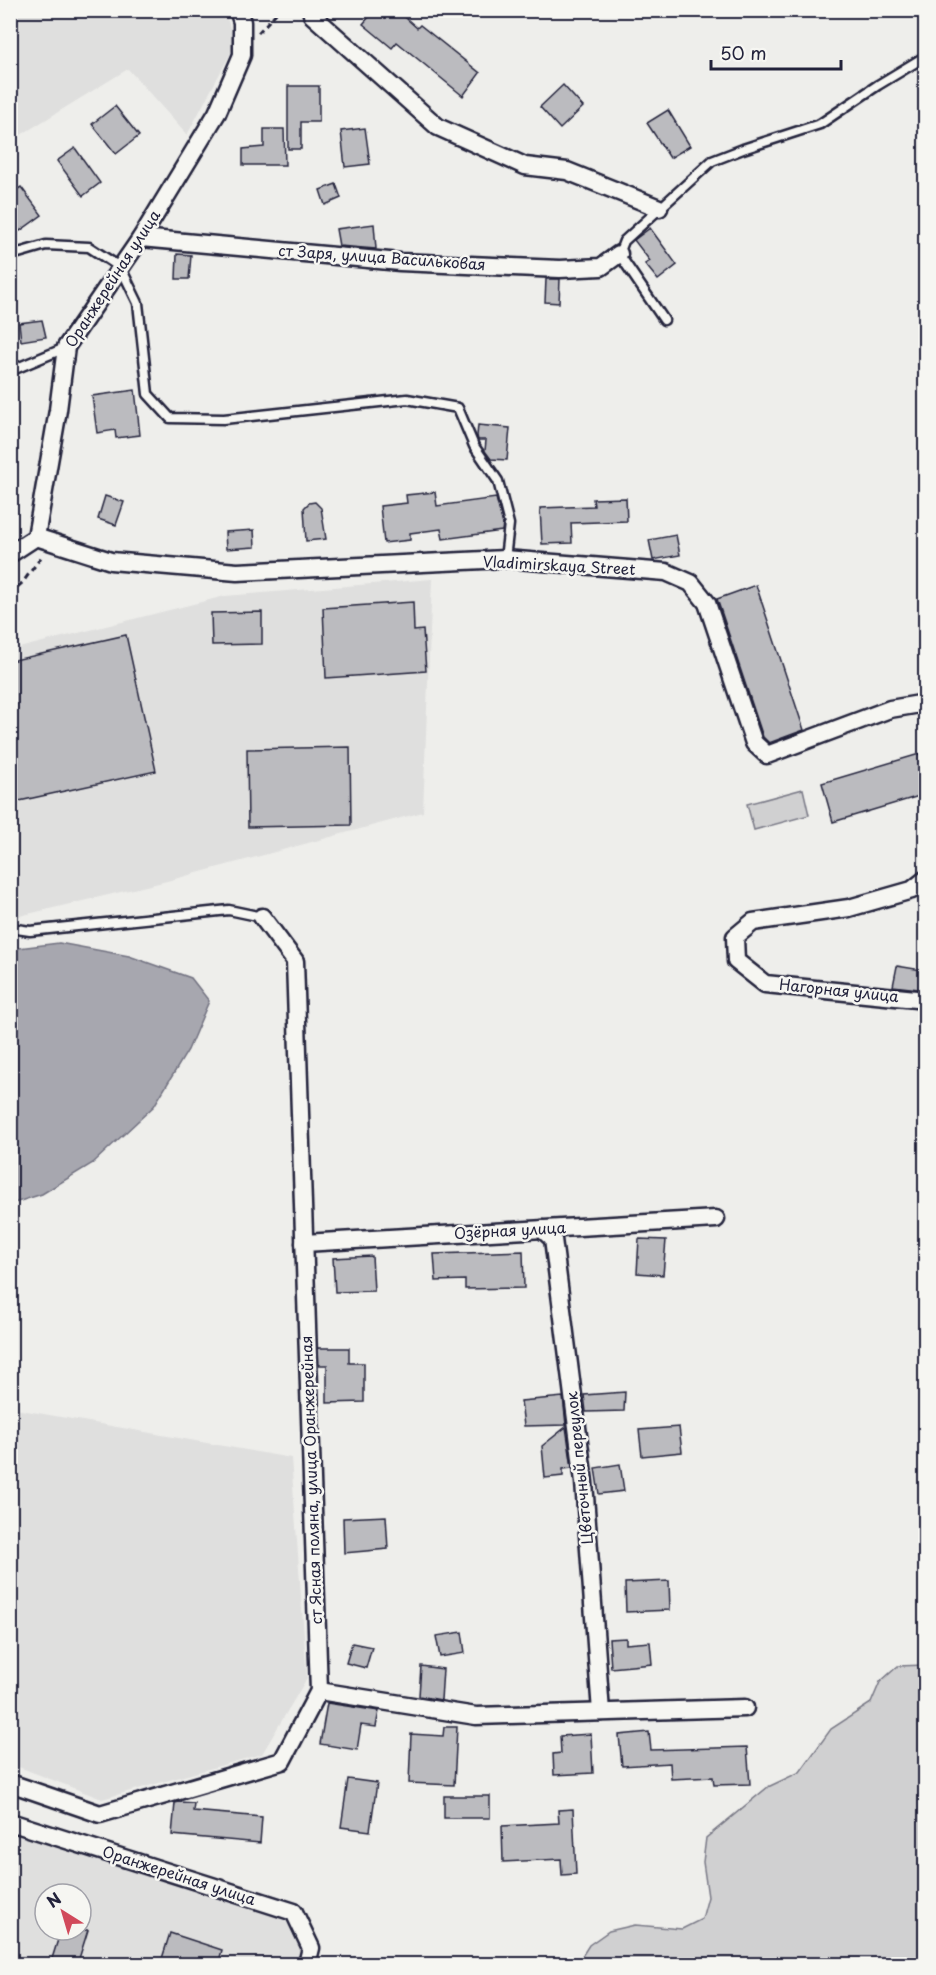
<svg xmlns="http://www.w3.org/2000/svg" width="936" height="1975" font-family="'Playpen Sans',sans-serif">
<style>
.built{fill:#dfdfde;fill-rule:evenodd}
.green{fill:#d0d0d1;stroke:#797986;stroke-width:1.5}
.water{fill:#a7a7af;stroke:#727281;stroke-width:1.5}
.building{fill:#bbbbbf;stroke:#22223b;stroke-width:1.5}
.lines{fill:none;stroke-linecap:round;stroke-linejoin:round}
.lane-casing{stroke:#22223b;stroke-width:13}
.street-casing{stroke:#22223b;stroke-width:21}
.path{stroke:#22223b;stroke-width:3;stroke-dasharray:6 4.5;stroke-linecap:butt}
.lane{stroke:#f6f6f2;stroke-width:8}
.street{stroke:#f6f6f2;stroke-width:16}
.labels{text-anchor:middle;stroke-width:5;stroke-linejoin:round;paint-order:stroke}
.street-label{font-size:15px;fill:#22223b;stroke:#f6f6f2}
</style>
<rect width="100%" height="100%" fill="#eeeeeb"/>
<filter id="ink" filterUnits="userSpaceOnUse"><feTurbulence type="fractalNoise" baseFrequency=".0167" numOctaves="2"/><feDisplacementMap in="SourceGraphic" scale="12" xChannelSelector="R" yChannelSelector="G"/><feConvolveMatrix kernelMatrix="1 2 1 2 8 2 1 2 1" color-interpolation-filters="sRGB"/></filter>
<g filter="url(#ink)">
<!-- built -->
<g class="built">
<polygon points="11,11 225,11 235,45 187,135 128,69 11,141"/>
<polygon points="432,579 423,812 167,881 11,918 11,650 225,596"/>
<polygon points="10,1408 291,1458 307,1678 262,1754 102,1799 11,1764"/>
<path d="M 10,1832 L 286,1920 L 302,1954 L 298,1964 L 11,1964 ZM 45,1894 L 81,1894 L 81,1930 L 45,1930 Z"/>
</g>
<!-- green -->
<g class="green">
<polygon points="803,789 809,815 754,830 747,804"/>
<polygon points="925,1665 925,1964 577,1964 589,1945 609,1931 635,1925 682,1929 702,1919 708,1897 703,1862 706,1838 768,1787 800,1772 831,1729 871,1703 880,1682 898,1666"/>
</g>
<!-- water -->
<polygon class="water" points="59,943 129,956 191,978 209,1001 188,1050 154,1106 93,1163 42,1194 11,1204 11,949"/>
<!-- building -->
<g class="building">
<polygon points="375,10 397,10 417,28 420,25 480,73 463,96 397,42 392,48 363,24"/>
<polygon points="563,85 583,107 560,129 540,107"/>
<polygon points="288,86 319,86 319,122 301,122 301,149 288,149"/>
<polygon points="115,106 139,136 116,154 92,124"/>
<polygon points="668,110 690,146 670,158 647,123"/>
<polygon points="365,128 370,164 345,167 341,131"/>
<polygon points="264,129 284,129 285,165 243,165 243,149 264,147"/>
<polygon points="75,148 100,183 83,196 57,161"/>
<polygon points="336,184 341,198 325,205 320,190"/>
<polygon points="21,187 42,215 20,231 10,219 10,194"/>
<polygon points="374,224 376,249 339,246 336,229"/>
<polygon points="650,228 677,265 658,280 645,264 650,261 634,240"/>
<polygon points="177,254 191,255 189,279 176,279"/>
<polygon points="546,279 560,279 559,303 545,302"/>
<polygon points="42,320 46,337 21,341 19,323"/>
<polygon points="135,390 140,435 116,438 115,430 97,433 92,396"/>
<polygon points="478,425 510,428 507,460 491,459 485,451 486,440 478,440 477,436"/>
<polygon points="435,492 437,506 496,498 503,524 502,531 443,539 441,529 410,533 410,540 384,543 380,506 407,503 406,495"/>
<polygon points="105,496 124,502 116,525 98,519"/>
<polygon points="626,498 627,521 571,523 572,543 542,544 540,508 594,506 593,499"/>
<polygon points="315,502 321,508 326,539 306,541 304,508 309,503"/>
<polygon points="254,530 255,547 226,549 225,532"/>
<polygon points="676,535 680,555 653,560 649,540"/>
<polygon points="756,585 804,730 769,743 763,737 717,599"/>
<polygon points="413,602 414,631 423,630 426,671 326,678 323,608"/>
<polygon points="262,612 262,644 212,645 211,613"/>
<polygon points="126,635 156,771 10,803 10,661"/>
<polygon points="350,747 351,825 248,827 247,749"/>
<polygon points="926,752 926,794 833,822 822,783"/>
<polygon points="897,966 922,970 919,989 893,986"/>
<polygon points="639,1239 666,1240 663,1275 637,1273"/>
<polygon points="523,1251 524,1288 465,1289 465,1280 436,1281 434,1254"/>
<polygon points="372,1256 374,1291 335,1292 333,1258"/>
<polygon points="318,1348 349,1348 349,1363 364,1363 364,1402 327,1403 327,1365 319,1365"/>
<polygon points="625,1392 624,1411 586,1412 584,1395"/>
<polygon points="563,1397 566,1425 524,1426 521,1401"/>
<polygon points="566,1427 572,1468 563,1469 563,1476 545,1478 542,1446"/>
<polygon points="679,1427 682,1452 642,1456 639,1430"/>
<polygon points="620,1464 624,1491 599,1494 595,1468"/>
<polygon points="386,1516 388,1549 344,1553 343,1518"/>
<polygon points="669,1581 670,1610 626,1612 625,1583"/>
<polygon points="462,1632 465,1653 440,1657 436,1636"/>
<polygon points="626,1638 626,1644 650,1642 652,1664 611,1668 609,1639"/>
<polygon points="352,1643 372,1647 366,1668 346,1663"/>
<polygon points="421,1666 443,1669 441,1700 419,1696"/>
<polygon points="327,1703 379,1711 376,1727 361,1725 357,1750 320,1744"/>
<polygon points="444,1727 457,1727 454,1785 409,1783 411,1734 443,1736"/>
<polygon points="649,1732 651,1750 747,1747 750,1784 714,1785 713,1777 671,1779 670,1763 622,1766 619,1735"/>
<polygon points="591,1734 593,1773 554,1775 553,1754 561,1753 560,1736"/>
<polygon points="348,1779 377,1783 370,1831 341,1827"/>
<rect x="444" y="1796" width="46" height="22"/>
<polygon points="179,1802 194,1803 193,1811 262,1817 260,1843 172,1835 175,1803"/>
<polygon points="573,1809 576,1874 562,1875 561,1859 503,1862 502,1826 559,1823 558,1810"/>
<polygon points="61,1930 88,1930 77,1965 50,1965"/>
<polygon points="170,1933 222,1950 218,1965 160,1965"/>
</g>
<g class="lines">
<defs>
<g id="lane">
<polyline points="15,254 46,245 89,247 121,268 138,303 148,394 170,418 224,419 407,399 458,408 474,446 498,481 509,524 505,559"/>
<polyline points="664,320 619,254 624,241 712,161 743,149 820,124 878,85 926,56"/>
<polyline points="10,371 65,348"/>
<polyline points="10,928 30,931 229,910 262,917"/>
</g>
<g id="street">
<polyline points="312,15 438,127 525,166 567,171 659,208"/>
<polyline points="141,238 400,262 560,269 601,267 619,254"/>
<polyline points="36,537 111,561 237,572 505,559 666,572 691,583 707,603 754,743 767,755 890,709 926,703"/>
<polyline points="10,554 36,537 58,410 66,347 141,238 217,113 242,55 242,22 238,10"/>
<polyline points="926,879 912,890 849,908 753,922 735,937 736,961 765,984 926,1000"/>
<polyline points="542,1229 553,1239 584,1482 601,1712"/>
<polyline points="304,1243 716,1219"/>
<polyline points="319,1691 476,1716 745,1708"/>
<polyline points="10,1783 100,1814 282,1761 319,1691 295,961 262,917"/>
<polyline points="10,1822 294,1912 311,1948 307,1964"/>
</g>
</defs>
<!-- lane casing -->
<use href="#lane" class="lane-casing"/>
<!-- street casing -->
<use href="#street" class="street-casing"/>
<!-- path -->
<g class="path">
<polyline points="258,33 279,10"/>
<polyline points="10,594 23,582 42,556"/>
</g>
<!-- lane -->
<use href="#lane" class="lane"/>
<!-- street -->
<use href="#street" class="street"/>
</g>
</g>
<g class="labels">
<!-- street labels -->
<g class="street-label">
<text transform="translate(382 258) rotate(4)" y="5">ст Заря, улица Васильковая</text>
<text transform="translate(113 279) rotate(-57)" y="5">Оранжерейная улица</text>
<text transform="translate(559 566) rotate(3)" y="5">Vladimirskaya Street</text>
<text transform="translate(839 991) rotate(6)" y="5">Нагорная улица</text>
<text transform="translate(510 1231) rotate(-3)" y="5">Озёрная улица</text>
<text transform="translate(580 1468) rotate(-96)" y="5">Цветочный переулок</text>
<text transform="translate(312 1480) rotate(-92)" y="5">ст Ясная поляна, улица Оранжерейная</text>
<text transform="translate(179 1876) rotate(18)" y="5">Оранжерейная улица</text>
</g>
</g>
<!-- margin -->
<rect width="936" height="1975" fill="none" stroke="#f6f6f2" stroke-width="36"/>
<rect x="18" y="18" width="900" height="1939" fill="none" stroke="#22223b" stroke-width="2" filter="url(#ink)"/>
<!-- north arrow -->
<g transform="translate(63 1912) rotate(323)"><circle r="28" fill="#f6f6f2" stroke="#a1a1a9" stroke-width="1.5"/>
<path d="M0-4.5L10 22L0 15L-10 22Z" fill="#d1495b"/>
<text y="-9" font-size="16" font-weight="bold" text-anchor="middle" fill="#22223b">N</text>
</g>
<!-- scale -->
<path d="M711 60v9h130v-9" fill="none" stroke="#22223b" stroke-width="3"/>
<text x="720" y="60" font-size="18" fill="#22223b" stroke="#f6f6f2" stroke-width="4.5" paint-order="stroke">50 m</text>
</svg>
